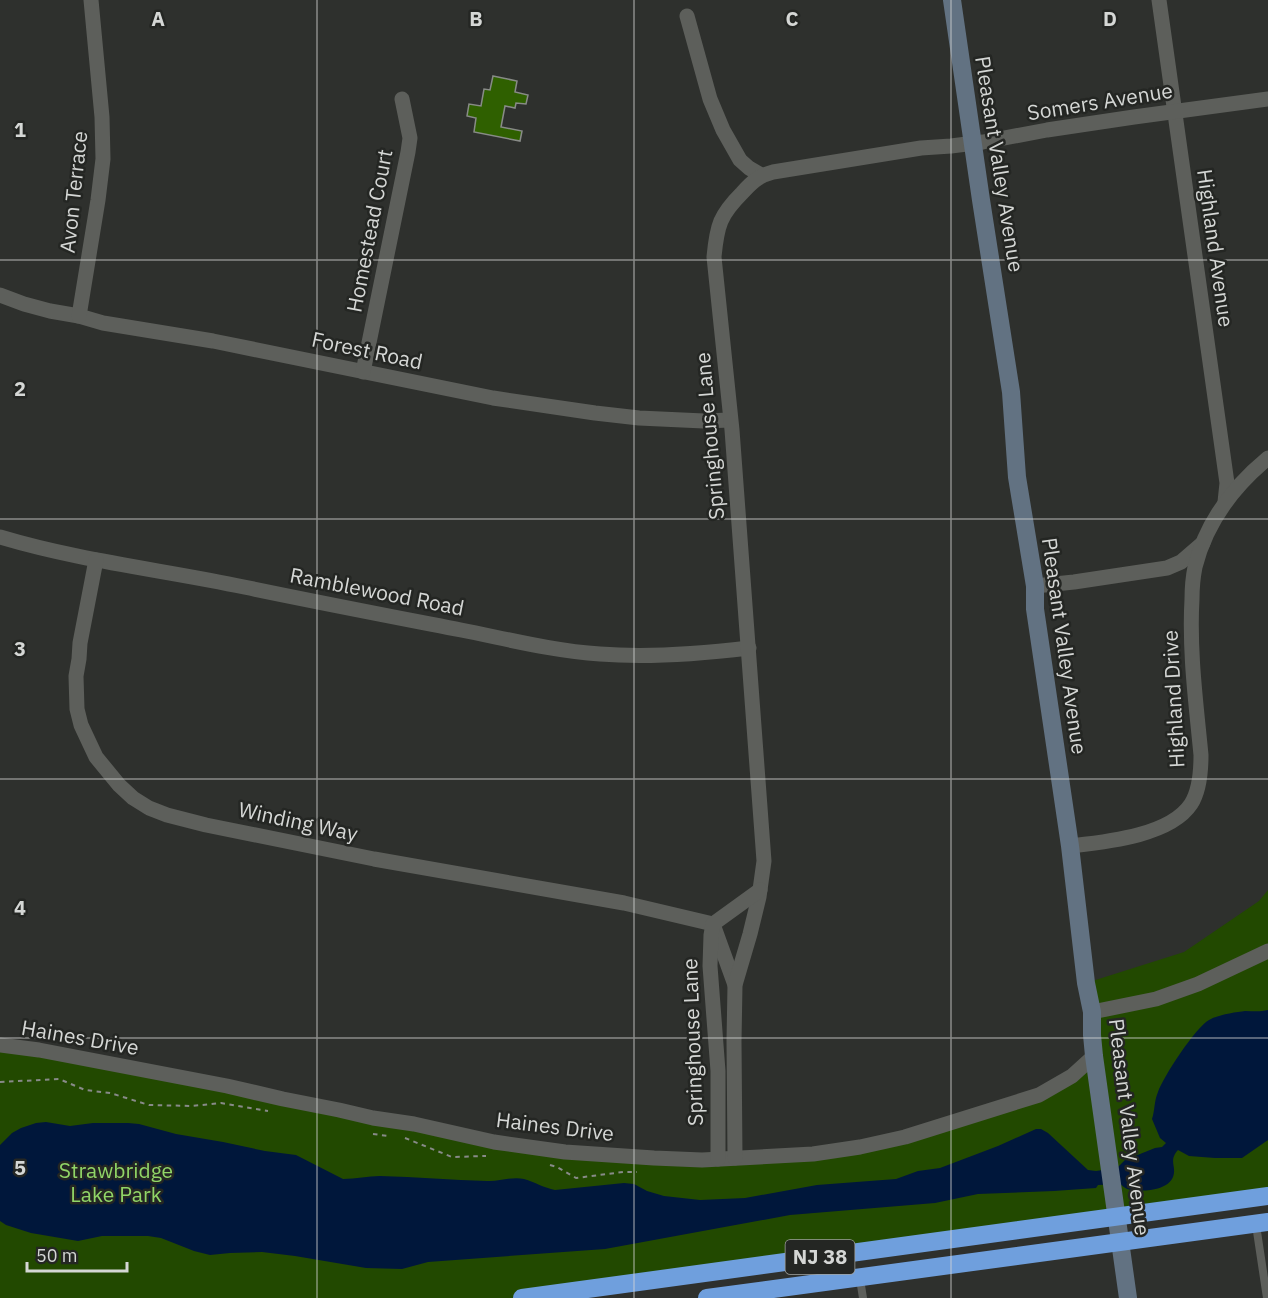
<svg xmlns="http://www.w3.org/2000/svg" width="1268" height="1298" font-family="'IBM Plex Sans',sans-serif">
<style>
.green{fill:#224900}
.water{fill:#00173b}
.building{fill:#2f6000;stroke:#888b87;stroke-width:1.5}
.lines{fill:none;stroke-linecap:round;stroke-linejoin:round}
.path{stroke:#888a88;stroke-width:2;stroke-dasharray:4.5 4.5;stroke-linecap:butt}
.lane{stroke:#5d5f5b;stroke-width:8}
.street{stroke:#5d5f5b;stroke-width:15}
.secondary{stroke:#627282;stroke-width:18}
.highway{stroke:#6f9fdd;stroke-width:18}
.grid{fill:none;stroke:#d5d7d5;stroke-width:1.5;stroke-opacity:0.55}
.labels{text-anchor:middle;stroke-width:5;stroke-linejoin:round;paint-order:stroke}
.shield{fill:#242623;stroke:#a0a2a0;stroke-width:1.5}
.shield-label{font-size:20px;font-weight:bold;fill:#d5d7d5}
.street-label{font-size:21px;fill:#d5d7d5;stroke:#242623}
.park-label{font-size:21px;fill:#91d567;stroke:#242623}
.grid-label{font-size:20px;text-anchor:middle;font-weight:bold;fill:#d5d7d5;stroke:#242623;stroke-width:5;stroke-linejoin:round;paint-order:stroke}
</style>
<rect width="100%" height="100%" fill="#2e302d"/>
<!-- green -->
<polygon class="green" points="1268,890 1268,1196 522,1298 0,1298 0,1045 494,1142 623,1156 860,1147 1061,1083 1094,1056 1086,983 1184,952 1259,901"/>
<!-- water -->
<path class="water" d="M 1268,1010 L 1268,1140 L 1242,1158 L 1215,1158 L 1189,1156 L 1178,1150 C 1168,1161 1177,1166 1173,1177 C 1168,1190 1144,1192 1133,1190 C 1127,1190 1124,1187 1120,1184 L 1098,1185 L 1096,1188 L 1054,1191 L 978,1194 L 935,1203 L 790,1215 L 605,1249 L 428,1262 L 402,1269 L 366,1268 L 295,1256 L 262,1252 L 230,1253 L 210,1255 L 194,1251 L 161,1238 L 148,1236 L 102,1236 L 78,1241 L 31,1233 L 6,1225 L 0,1221 L 0,1145 L 12,1133 L 21,1128 L 36,1123 L 46,1122 L 70,1126 L 93,1123 L 128,1123 L 139,1124 L 176,1134 L 223,1142 L 265,1151 L 296,1155 L 343,1179 C 356,1179 368,1176 380,1176 C 416,1177 452,1180 487,1181 C 499,1182 512,1176 524,1179 C 535,1182 544,1188 555,1190 L 624,1183 L 634,1184 L 647,1191 L 664,1196 L 700,1200 L 745,1198 L 817,1185 L 896,1179 L 918,1171 L 940,1168 L 998,1146 L 1036,1129 L 1041,1129 L 1048,1133 L 1088,1170 L 1096,1171 L 1117,1168 L 1125,1160 L 1155,1148 L 1162,1147 L 1166,1143 L 1160,1138 L 1152,1119 C 1155,1110 1154,1101 1158,1092 C 1163,1077 1196,1027 1209,1020 C 1217,1015 1236,1012 1245,1011 C 1253,1011 1260,1012 1268,1010 Z"/>
<!-- building -->
<polygon class="building" points="493,76 517,81 515,92 528,95 526,104 516,103 515,108 505,106 501,127 522,131 520,141 474,132 476,118 467,116 469,104 481,106 484,89 490,90"/>
<g class="lines">
<!-- path -->
<g class="path">
<polyline points="0,1082 59,1079 85,1090 110,1093 149,1105 192,1106 221,1103 268,1111"/>
<polyline points="373,1134 388,1136"/>
<polyline points="405,1138 452,1157 486,1156"/>
<polyline points="550,1165 557,1167 576,1178 623,1172 637,1172"/>
</g>
<!-- lane -->
<g class="lane">
<polyline points="1256,1225 1267,1298"/>
<polyline points="860,1279 863,1298"/>
</g>
<!-- street -->
<g class="street">
<polyline points="1159,0 1227,483 1225,502"/>
<polyline points="687,16 710,99 723,130 740,160 749,168 761,175"/>
<polyline points="0,295 24,304 50,311 79,316 103,323 213,341 493,398 595,413 639,418 704,421 730,420"/>
<polyline points="79,316 98,200 103,159 102,117 91,0"/>
<polyline points="363,372 408,152 410,138 402,99"/>
<path d="M 0,537 C 80,561 163,570 244,587 C 316,602 389,616 461,630 C 507,639 553,651 600,654 C 650,658 699,654 749,648"/>
<polyline points="96,560 80,643 79,659 76,676 77,709 81,725 96,757 119,785 133,798 149,808 167,815 206,825 374,859 624,903 713,924"/>
<polyline points="1035,586 1074,582 1167,568 1181,562 1203,543"/>
<path d="M 1070,846 C 1105,842 1170,836 1191,804 C 1200,790 1201,771 1201,755 C 1196,703 1189,651 1192,599 C 1192,588 1193,577 1195,567 C 1206,523 1234,486 1268,458"/>
<polyline points="714,927 735,985"/>
<polyline points="1092,1012 1156,999 1198,984 1268,951"/>
<polyline points="0,1045 39,1050 227,1086 283,1099 339,1110 373,1118 414,1124 494,1142 565,1152 654,1158 702,1160 813,1154 860,1147 905,1137 1039,1095 1072,1076 1094,1056"/>
<path d="M 735,1158 L 734,1041 L 735,985 L 750,934 L 759,897 L 764,861 L 732,430 L 714,257 C 717,225 720,215 742,193 C 752,182 758,176 773,172 L 921,148 L 951,146 L 983,142 L 1047,130 L 1134,117 L 1268,99"/>
<polyline points="718,1159 718,1071 710,966 711,935 713,924 760,890"/>
</g>
<!-- secondary -->
<polyline class="secondary" points="952,0 981,200 1011,392 1017,477 1035,586 1035,609 1070,846 1086,983 1092,1012 1092,1035 1094,1056 1128,1298"/>
<!-- highway -->
<g class="highway">
<polyline points="522,1298 1268,1196"/>
<polyline points="707,1298 1268,1222"/>
</g>
</g>
<!-- grid -->
<path class="grid" d="M 317,0 L 317,1298M 634,0 L 634,1298M 951,0 L 951,1298M 0,260 L 1268,260M 0,519 L 1268,519M 0,779 L 1268,779M 0,1038 L 1268,1038"/>
<g class="labels">
<!-- shield labels -->
<rect class="shield" x="785.5" y="1240" width="69" height="34" rx="4.5"/>
<g class="shield-label">
<text x="820" y="1264">NJ 38</text>
</g>
<!-- street labels -->
<g class="street-label">
<text transform="translate(1100 102) rotate(-9)" y="7">Somers Avenue</text>
<text transform="translate(999 164) rotate(81)" y="7">Pleasant Valley Avenue</text>
<text transform="translate(74 192) rotate(-84)" y="7">Avon Terrace</text>
<text transform="translate(370 231) rotate(-79)" y="7">Homestead Court</text>
<text transform="translate(1215 248) rotate(82)" y="7">Highland Avenue</text>
<text transform="translate(367 351) rotate(12)" y="7">Forest Road</text>
<text transform="translate(710 436) rotate(-95)" y="7">Springhouse Lane</text>
<text transform="translate(377 592) rotate(11)" y="7">Ramblewood Road</text>
<text transform="translate(1064 646) rotate(82)" y="7">Pleasant Valley Avenue</text>
<text transform="translate(1174 699) rotate(-93)" y="7">Highland Drive</text>
<text transform="translate(298 822) rotate(12)" y="7">Winding Way</text>
<text transform="translate(80 1038) rotate(10)" y="7">Haines Drive</text>
<text transform="translate(693 1042) rotate(-92)" y="7">Springhouse Lane</text>
<text transform="translate(555 1127) rotate(7)" y="7">Haines Drive</text>
<text transform="translate(1129 1127) rotate(83)" y="7">Pleasant Valley Avenue</text>
</g>
<!-- park labels -->
<g class="park-label">
<text x="116" y="1178">Strawbridge<tspan x="116" dy="24">Lake Park</tspan></text>
</g>
</g>
<g class="grid-label">
<text x="158" y="26">A</text>
<text x="476" y="26">B</text>
<text x="792" y="26">C</text>
<text x="1110" y="26">D</text>
<text x="20" y="137">1</text>
<text x="20" y="396">2</text>
<text x="20" y="656">3</text>
<text x="20" y="915">4</text>
<text x="20" y="1175">5</text>
</g>
<!-- scale -->
<path d="M27 1262v9h100v-9" fill="none" stroke="#d5d7d5" stroke-width="3"/>
<text x="36" y="1262" font-size="18" fill="#d5d7d5" stroke="#242623" stroke-width="4.5" paint-order="stroke">50 m</text>
</svg>
